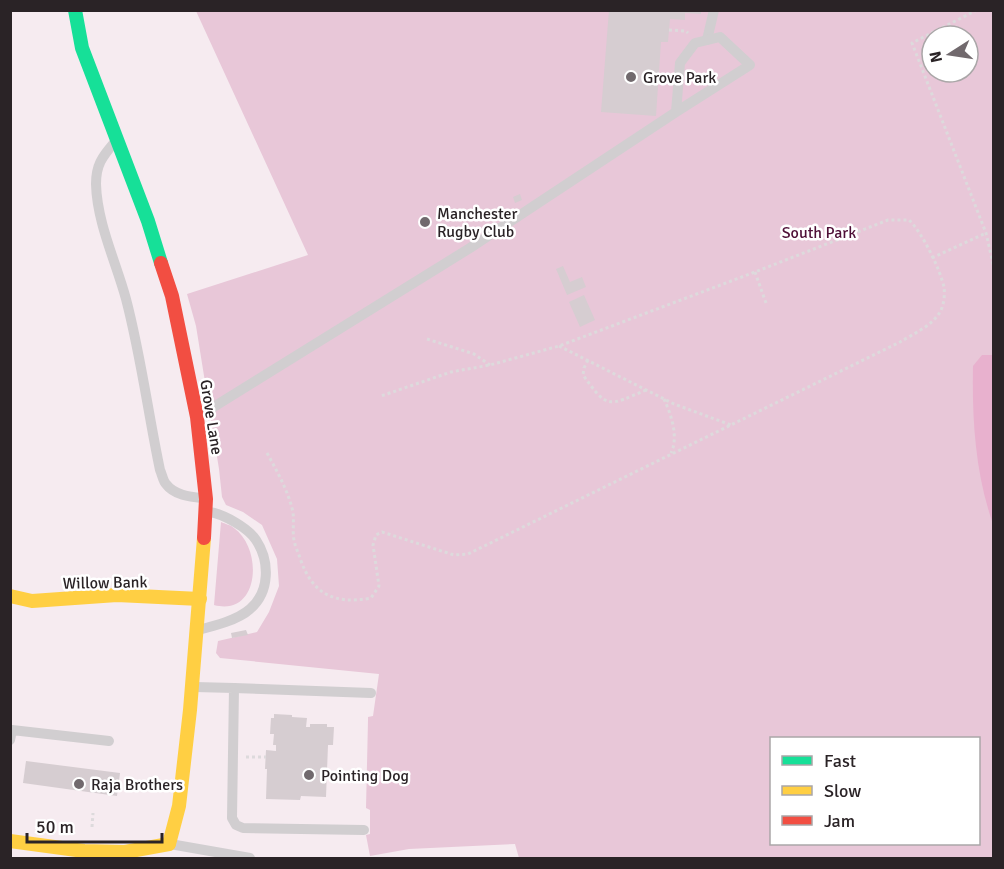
<svg xmlns="http://www.w3.org/2000/svg" width="1004" height="869" font-family="Signika,sans-serif">
<style>
.green{fill:#e8c7d8;fill-rule:evenodd}
.water{fill:#e8b1ce}
.building{fill:#d6cdd1}
.lines{fill:none;stroke-linecap:round;stroke-linejoin:round}
.path{stroke:#dddadc;stroke-width:3;stroke-dasharray:3 3;stroke-linecap:butt}
.lane{stroke:#d1ced0;stroke-width:10}
.fast{stroke:#16e098;stroke-width:14}
.slow{stroke:#ffcf43;stroke-width:14}
.jam{stroke:#f24e42;stroke-width:14}
.poi-dot{fill:#71696d;stroke:#fff;stroke-width:2}
.labels{text-anchor:middle;stroke-width:5;stroke-linejoin:round;paint-order:stroke}
.poi-label{font-size:16px;fill:#2a2326;stroke:#fff;text-anchor:start}
.park-label{font-size:16px;fill:#4f0f37;stroke:#fff}
.street-label{font-size:16px;fill:#2a2326;stroke:#fff}
</style>
<rect width="100%" height="100%" fill="#f6ebf0"/>
<!-- green -->
<g class="green">
<path d="M 196,11 L 993,11 L 993,858 L 519,858 L 515,844 L 409,849 L 370,856 L 366,835 L 370,834 L 370,810 L 366,808 L 368,720 L 368,717 L 373,716 L 379,674 L 220,658 L 216,653 L 218,641 L 257,632 L 269,612 L 279,586 L 277,559 L 262,525 L 243,512 L 226,505 L 222,497 L 219,469 L 196,326 L 187,294 L 308,255 ZM 932,36 L 968,36 L 968,72 L 932,72 ZM 772,738 L 978,738 L 978,844 L 772,844 Z"/>
<path d="M 221,522 C 225,524 231,525 234,528 C 264,550 259,617 214,605 Z"/>
</g>
<!-- water -->
<path class="water" d="M 982,355 L 993,355 L 993,524 C 975,473 972,419 973,366 Z"/>
<!-- building -->
<g class="building">
<polygon points="609,10 701,10 701,14 685,13 685,20 670,19 668,42 661,42 656,116 601,112"/>
<polygon points="520,194 522,200 515,203 513,197"/>
<polygon points="563,266 570,282 582,277 586,287 567,295 556,269"/>
<polygon points="584,295 595,320 580,327 569,302"/>
<polygon points="246,630 248,635 232,638 231,633"/>
<polygon points="274,714 292,715 292,717 307,718 306,727 310,727 310,724 327,724 327,727 334,727 333,745 328,745 326,797 301,796 300,800 266,799 267,769 265,769 266,750 276,751 276,745 273,745 274,734 270,734 271,718 274,718"/>
<polygon points="26,761 120,773 117,796 23,783"/>
</g>
<g class="lines">
<!-- path -->
<g class="path">
<polyline points="977,10 912,43 986,233 994,268"/>
<polyline points="669,30 686,31 688,33"/>
<polyline points="932,258 986,233"/>
<polyline points="755,272 766,303"/>
<polyline points="427,339 474,354 490,365"/>
<polyline points="559,346 674,404 731,425"/>
<path d="M 588,360 L 584,368 L 583,375 C 608,410 608,406 646,390"/>
<path d="M 664,399 C 671,414 679,437 671,453"/>
<path d="M 267,453 C 277,471 287,489 292,508 C 295,518 292,530 294,540 C 295,546 298,552 300,558 C 312,594 334,605 371,598 L 379,586 L 373,545 L 376,535 L 382,532 L 454,555 L 468,554 L 900,342 C 913,334 934,325 941,310 C 944,304 945,294 944,287 C 940,269 922,232 909,220 L 888,220 L 755,272 L 559,346 L 490,365 L 451,372 L 381,396"/>
<polyline points="246,757 266,757"/>
<polyline points="92,827 93,813"/>
</g>
<!-- lane -->
<g class="lane">
<polyline points="707,40 714,10"/>
<path d="M 114,143 C 102,157 96,165 96,184 C 97,223 116,262 126,299 C 141,356 148,413 160,470 C 162,474 163,481 166,484 C 174,495 190,497 202,498"/>
<polyline points="199,416 470,248 676,112 750,65 720,37 695,43 680,63 676,112"/>
<path d="M 198,630 C 214,626 238,620 250,609 C 270,592 270,561 256,540 C 248,528 224,514 209,512"/>
<polyline points="195,687 234,688 232,818 236,825 243,828 364,830"/>
<polyline points="234,688 371,693"/>
<polyline points="10,740 12,730 109,741"/>
<polyline points="170,844 250,858"/>
</g>
<!-- fast -->
<polyline class="fast" points="75,10 82,48 148,221 161,263"/>
<!-- slow -->
<g class="slow">
<polyline points="10,596 32,601 117,595 200,599"/>
<polyline points="10,841 84,851 125,852 169,844"/>
<polyline points="169,844 179,806 190,710 204,538"/>
</g>
<!-- jam -->
<polyline class="jam" points="161,263 172,296 197,417 206,499 204,538"/>
</g>
<!-- markers -->
<g class="poi-dot">
<circle cx="631" cy="77" r="6"/>
<circle cx="425" cy="222" r="6"/>
<circle cx="309" cy="775" r="6"/>
<circle cx="79" cy="784" r="6"/>
</g>
<g class="labels">
<!-- poi labels -->
<g class="poi-label">
<text x="643" y="83">Grove Park</text>
<text x="437" y="219">Manchester<tspan x="437" dy="18">Rugby Club</tspan></text>
<text x="321" y="781">Pointing Dog</text>
<text x="91" y="790">Raja Brothers</text>
</g>
<!-- park labels -->
<g class="park-label">
<text x="819" y="238">South Park</text>
</g>
<!-- street labels -->
<g class="street-label">
<text transform="translate(212 417) rotate(81)" y="6">Grove Lane</text>
<text transform="translate(105 582) rotate(-1)" y="6">Willow Bank</text>
</g>
</g>
<!-- border -->
<rect width="1004" height="869" fill="none" stroke="#2a2326" stroke-width="24"/>
<!-- legend -->
<rect x="770" y="737" width="210" height="108" fill="#ffffff" stroke="#aaa7a8" stroke-width="1.5"/>
<rect x="782" y="756" width="30" height="9" fill="#16e098" stroke="#aaa7a8" stroke-width="1.5"/>
<text x="824" y="767" font-size="18" fill="#2a2326">Fast</text>
<rect x="782" y="786" width="30" height="9" fill="#ffcf43" stroke="#aaa7a8" stroke-width="1.5"/>
<text x="824" y="797" font-size="18" fill="#2a2326">Slow</text>
<rect x="782" y="816" width="30" height="9" fill="#f24e42" stroke="#aaa7a8" stroke-width="1.5"/>
<text x="824" y="827" font-size="18" fill="#2a2326">Jam</text>
<!-- north arrow -->
<g transform="translate(950 54) rotate(258)"><circle r="28" fill="#ffffff" stroke="#aaa7a8" stroke-width="1.5"/>
<path d="M0-4.5L10 22L0 15L-10 22Z" fill="#71696d"/>
<text y="-9" font-size="16" font-weight="bold" text-anchor="middle" fill="#2a2326">N</text>
</g>
<!-- scale -->
<path d="M27 833v9h135v-9" fill="none" stroke="#2a2326" stroke-width="3"/>
<text x="36" y="833" font-size="18" fill="#2a2326" stroke="#ffffff" stroke-width="4.5" paint-order="stroke">50 m</text>
</svg>
